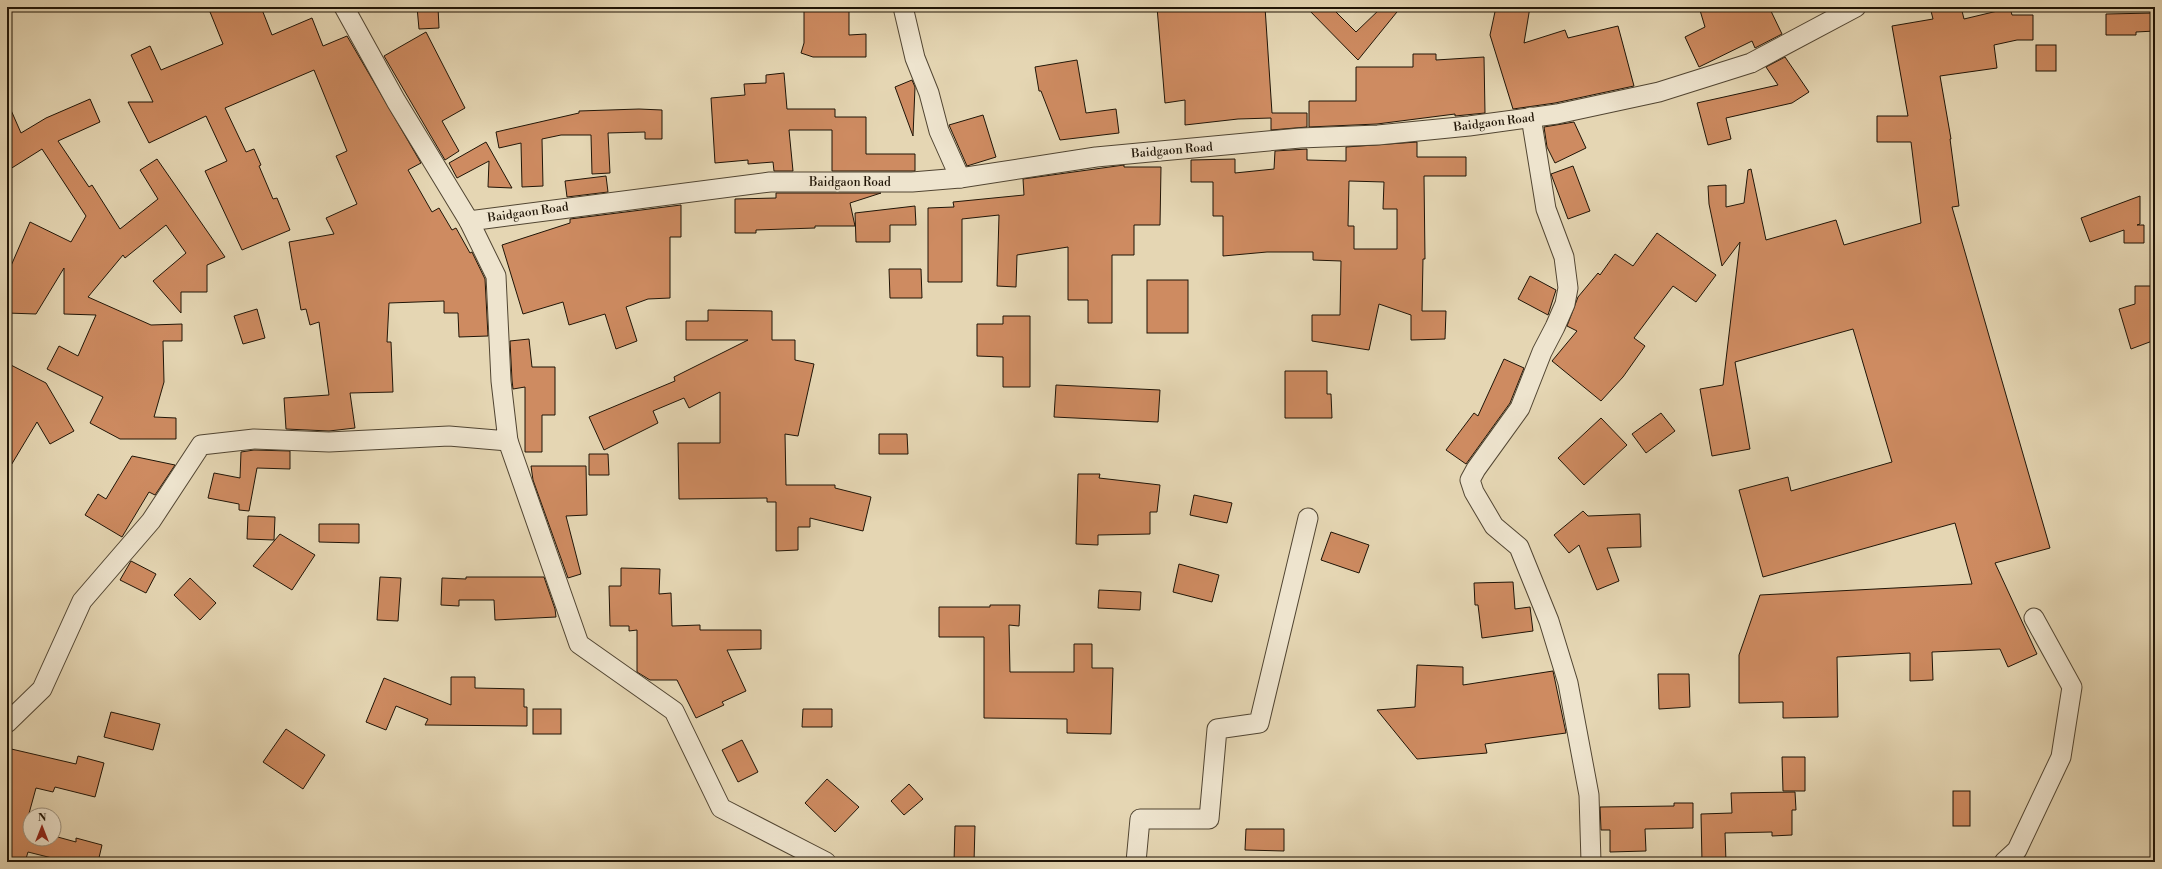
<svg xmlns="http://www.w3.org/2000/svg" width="2162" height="869" font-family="'Libre Bodoni',serif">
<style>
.building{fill:#ce8b61;stroke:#201507;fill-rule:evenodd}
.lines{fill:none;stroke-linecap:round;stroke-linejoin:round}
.street-casing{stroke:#514532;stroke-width:21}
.street{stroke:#eee4ce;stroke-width:19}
.labels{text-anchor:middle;stroke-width:3;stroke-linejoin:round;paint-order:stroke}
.street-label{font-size:12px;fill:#201507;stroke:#eee4ce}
</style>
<rect width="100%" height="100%" fill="#e5d6b3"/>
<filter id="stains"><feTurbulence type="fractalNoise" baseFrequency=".005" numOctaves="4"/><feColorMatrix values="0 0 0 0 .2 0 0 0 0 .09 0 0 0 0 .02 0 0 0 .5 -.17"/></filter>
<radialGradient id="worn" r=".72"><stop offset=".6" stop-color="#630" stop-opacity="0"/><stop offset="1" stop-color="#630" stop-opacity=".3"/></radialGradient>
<!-- building -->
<g class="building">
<polygon points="208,7 261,7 272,35 312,18 323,46 347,36 421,163 408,170 432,212 439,208 452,230 456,228 470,253 472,252 485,279 488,336 459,337 458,313 444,313 444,301 389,303 387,342 391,342 393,392 350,393 355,428 329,431 286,429 284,398 329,395 319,322 310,325 306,309 301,310 289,242 334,234 326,218 357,204 336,156 347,151 314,70 225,108 246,152 254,149 261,165 259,166 273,199 277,198 290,230 242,250 205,171 227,161 206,116 149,143 128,102 153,102 131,55 150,46 161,70 223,44"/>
<polygon points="417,7 438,7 439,28 419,29"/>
<polygon points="804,7 849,7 849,35 866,34 866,57 813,57 801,53 804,43"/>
<polygon points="1157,7 1265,7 1272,113 1307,113 1307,127 1271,130 1271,118 1238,119 1185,125 1185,100 1165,103"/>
<polygon points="1306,7 1331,7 1356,32 1382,7 1401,7 1358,60"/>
<polygon points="1496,7 1530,7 1524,43 1565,30 1568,38 1618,26 1634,86 1555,103 1513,109 1490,35"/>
<polygon points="1699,7 1769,7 1782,34 1755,48 1752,41 1699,67 1685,37 1705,27"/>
<polygon points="1930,7 1961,7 1964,19 2010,8 2012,15 2033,15 2033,40 2017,40 1994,45 1997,68 1940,76 1951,139 1950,139 1959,206 1952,207 2050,548 1995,563 2037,654 2008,667 2000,649 1932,652 1933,680 1910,681 1910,653 1837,657 1838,717 1783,718 1783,702 1739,703 1739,655 1760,595 1972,584 1955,523 1763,577 1739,490 1788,477 1791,491 1892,462 1853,329 1735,362 1750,449 1712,456 1700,389 1723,385 1740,242 1722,266 1709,204 1708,186 1726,185 1726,207 1744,203 1748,170 1751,169 1766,240 1836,220 1844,245 1921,223 1911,142 1877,142 1877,116 1908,116 1892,26 1933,19"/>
<polygon points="2155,13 2155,31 2136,32 2136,35 2106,35 2106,14"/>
<polygon points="426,32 465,108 442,121 459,151 445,160 384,56"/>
<rect x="2036" y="45" width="20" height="26"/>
<polygon points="1413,54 1436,54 1436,60 1484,57 1485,113 1455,116 1455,114 1377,124 1309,127 1309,101 1356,101 1356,67 1413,67"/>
<polygon points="1785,57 1809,92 1792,103 1726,118 1731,139 1708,145 1697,103 1778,85 1766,67"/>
<polygon points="1077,60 1086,113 1116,109 1119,133 1060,140 1041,91 1039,91 1035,67"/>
<polygon points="784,73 787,109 835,109 835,117 866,117 866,154 915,154 915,171 832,171 832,130 789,130 793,171 774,171 773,162 748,164 748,160 715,163 711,98 745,95 744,84 766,83 766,75"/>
<polygon points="912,80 915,87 913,136 895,87"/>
<polygon points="90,99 100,122 58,141 89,187 92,185 120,229 158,199 140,170 157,159 225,257 207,265 207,292 181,292 181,313 153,281 186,253 166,225 125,258 123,255 88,297 151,325 182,324 182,341 163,341 164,382 154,417 176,418 176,439 120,439 90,423 103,397 47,369 59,346 78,356 96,315 64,314 64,268 36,314 7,313 7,275 30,222 71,242 86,216 42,149 7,171 7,101 21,133 46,118"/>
<polygon points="639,109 662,110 662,139 645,139 645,132 608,133 610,173 592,174 591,135 561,135 542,139 543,186 522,187 521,143 499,148 496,132 579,113 579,111"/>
<polygon points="983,115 996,157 967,166 949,125"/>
<polygon points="1574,122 1586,148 1555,163 1547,147 1544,127"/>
<polygon points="486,142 495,158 512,188 488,187 489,161 457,178 449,163"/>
<path d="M 1417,142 L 1417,157 L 1466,157 L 1466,176 L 1424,176 L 1425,259 L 1423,259 L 1422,311 L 1446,311 L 1445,339 L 1411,340 L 1411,315 L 1379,304 L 1369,350 L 1312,341 L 1312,315 L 1340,315 L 1341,261 L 1313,260 L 1313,252 L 1267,252 L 1223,256 L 1223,216 L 1213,216 L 1213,182 L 1191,182 L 1191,160 L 1235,159 L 1235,173 L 1274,169 L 1275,151 L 1307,149 L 1307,160 L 1346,161 L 1346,147 ZM 1349,181 L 1384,182 L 1383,209 L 1397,209 L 1397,249 L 1354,249 L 1354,226 L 1348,226 Z"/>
<polygon points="1124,165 1124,167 1161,167 1160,225 1134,225 1134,255 1112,255 1112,323 1088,323 1088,300 1068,300 1068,247 1017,255 1016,287 997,286 999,215 962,219 962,282 928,282 928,208 954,207 953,202 1024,195 1023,179"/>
<polygon points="1573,166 1590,211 1568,219 1551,174"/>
<polygon points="606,176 608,192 567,197 565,181"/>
<polygon points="776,193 881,193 850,203 855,226 815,226 815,228 756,230 756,233 735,233 735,199 776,198"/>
<polygon points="2140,196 2140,224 2137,225 2144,225 2144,243 2124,243 2124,230 2090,242 2081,218"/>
<polygon points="681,205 681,237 670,237 670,298 648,299 626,307 637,341 616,349 605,314 569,325 563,302 523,314 502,245 570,223 570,219"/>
<polygon points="915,206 916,225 890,225 890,242 856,242 855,213"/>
<polygon points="1657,233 1716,275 1696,302 1673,286 1634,338 1645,346 1623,377 1601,401 1552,361 1577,331 1567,326 1578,297 1598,273 1600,275 1615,254 1633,266"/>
<polygon points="889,269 921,269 922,298 890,298"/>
<polygon points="1530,276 1556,290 1548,315 1518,299"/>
<rect x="1147" y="280" width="41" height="53"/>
<polygon points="2135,286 2155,286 2155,340 2131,349 2119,309 2135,304"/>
<polygon points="257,309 265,338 243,344 234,316"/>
<polygon points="708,310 772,311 772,340 795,340 795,360 814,364 798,436 785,434 786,485 835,485 835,488 871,497 863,531 810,518 810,527 798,527 798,550 776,551 776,502 767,502 767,498 679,499 678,443 720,443 720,392 689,408 684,398 653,411 658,423 604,450 589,417 675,381 674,377 748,340 686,340 686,321 708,321"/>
<polygon points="1003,316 1030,316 1030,387 1003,387 1003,357 977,356 977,324 1003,324"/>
<polygon points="529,339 532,367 555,367 555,415 542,415 542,452 525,452 525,387 513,389 512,380 510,341"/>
<polygon points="1504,359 1524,368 1510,403 1466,464 1446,450 1474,413 1478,416"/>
<polygon points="7,363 46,383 74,431 50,444 37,422 7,472"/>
<polygon points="1285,371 1327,371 1327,394 1331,394 1332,418 1285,418"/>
<polygon points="1056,385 1160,390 1158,422 1054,417"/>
<polygon points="1661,413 1675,431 1646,453 1632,434"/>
<polygon points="1601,418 1627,445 1584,485 1558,458"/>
<polygon points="879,434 907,434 908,454 879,454"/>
<polygon points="254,450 290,451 290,469 257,468 249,511 239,510 239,504 208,498 214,473 240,478 241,452"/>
<polygon points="589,454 608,454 609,475 589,475"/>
<polygon points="132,456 175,465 155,495 149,492 122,537 85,515 98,494 106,499"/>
<polygon points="531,466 586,466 587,515 566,516 581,574 568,578 533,480"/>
<polygon points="1078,474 1100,474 1099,478 1160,485 1157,512 1150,512 1150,534 1098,535 1098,545 1076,544"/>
<polygon points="1194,495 1232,503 1227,523 1190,515"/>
<polygon points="1583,511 1588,516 1640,514 1641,547 1607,548 1619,581 1597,590 1579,545 1569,553 1554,535"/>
<polygon points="248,516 275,517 274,540 247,539"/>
<polygon points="319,524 359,524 359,543 319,542"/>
<polygon points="1331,532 1369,545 1359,573 1321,560"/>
<polygon points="280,534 315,555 292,590 253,566"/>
<polygon points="131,561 156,574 146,593 120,580"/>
<polygon points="1179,564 1219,575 1212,602 1173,592"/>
<polygon points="621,568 660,569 659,594 671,593 672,626 700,625 700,630 761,630 761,649 727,650 746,691 722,702 724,705 696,718 677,680 650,680 637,672 637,630 629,631 629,626 610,626 609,586 621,586"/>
<polygon points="380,577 401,578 398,621 377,620"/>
<polygon points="466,577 544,577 555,609 556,617 495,620 494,600 459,600 459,606 441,605 442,578 466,579"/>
<polygon points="190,578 216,603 200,620 174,595"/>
<polygon points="1513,582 1515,609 1530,607 1533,631 1482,638 1478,605 1475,605 1474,583"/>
<polygon points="1099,590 1141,592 1140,610 1098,608"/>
<polygon points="990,605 1020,605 1019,626 1009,625 1010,672 1074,672 1074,644 1092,644 1092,668 1113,668 1111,734 1067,733 1067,719 984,718 984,637 939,637 939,607 990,607"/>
<polygon points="1417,665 1463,667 1463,685 1553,671 1566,733 1485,744 1487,753 1417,759 1377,710 1415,707"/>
<polygon points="1658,674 1689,674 1690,707 1659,709"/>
<polygon points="451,677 475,677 475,688 524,689 524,707 527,707 527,726 425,725 428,719 396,706 386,730 366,722 384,678 451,705"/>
<rect x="533" y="709" width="28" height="25"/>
<polygon points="803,709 832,709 832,727 802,727"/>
<polygon points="111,712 160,724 153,750 104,737"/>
<polygon points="286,729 325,755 303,789 263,762"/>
<polygon points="742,740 758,772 738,782 722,750"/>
<polygon points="7,748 76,764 78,756 104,763 95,797 55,787 53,792 36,788 25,828 30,830 30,839 54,839 54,836 76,842 76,838 102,845 98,862 68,862 28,852 25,862 7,862"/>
<polygon points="1782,757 1805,757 1805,791 1783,791"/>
<polygon points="827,779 859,807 835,832 805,803"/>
<polygon points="909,784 923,799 904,815 891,801"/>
<rect x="1953" y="791" width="17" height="35"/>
<polygon points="1795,792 1796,810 1792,810 1792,835 1772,836 1772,832 1725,833 1726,862 1702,862 1701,814 1732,813 1731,793"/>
<polygon points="1674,803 1693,803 1693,828 1645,829 1646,851 1610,852 1610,830 1601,830 1600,807 1674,806"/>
<polygon points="955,826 975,826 974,862 954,862"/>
<polygon points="1246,829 1284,829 1284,851 1245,850"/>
</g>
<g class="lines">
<defs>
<g id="street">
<polyline points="903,7 915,58 929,93 939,131 960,178"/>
<polyline points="1531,117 1546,209 1564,257 1568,288 1565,304 1555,327 1542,352 1520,408 1476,469 1470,480 1474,492 1494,526 1519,547 1549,621 1568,683 1589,795 1591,862"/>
<polyline points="469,221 770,182 912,182 960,178 1096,157 1300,138 1378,135 1469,126 1557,114 1659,92 1751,63 1856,7"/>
<polyline points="508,441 579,644 674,711 721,808 826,862"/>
<polyline points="7,723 42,689 82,601 151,521 201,445 254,439 329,442 449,436 508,441 501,381 496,276 469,221 396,101 344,7"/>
<polyline points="1136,862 1140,819 1209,819 1217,729 1259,723 1308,518"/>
<polyline points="2004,862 2017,850 2061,757 2072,687 2034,618"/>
</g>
</defs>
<!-- street casing -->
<use href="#street" class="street-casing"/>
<!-- street -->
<use href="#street" class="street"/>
</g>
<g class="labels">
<!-- street labels -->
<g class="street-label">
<text transform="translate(1494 122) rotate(-7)" y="4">Baidgaon Road</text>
<text transform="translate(1172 150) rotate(-5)" y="4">Baidgaon Road</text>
<text x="850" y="186">Baidgaon Road</text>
<text transform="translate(528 212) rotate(-8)" y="4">Baidgaon Road</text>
</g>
</g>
<!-- margin -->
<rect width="2162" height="869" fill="none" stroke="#e5d6b3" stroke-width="24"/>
<rect x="8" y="8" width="2146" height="853" fill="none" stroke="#201507" stroke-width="2"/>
<rect x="12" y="12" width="2138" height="845" fill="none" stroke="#201507"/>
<!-- north arrow -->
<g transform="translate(42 827)"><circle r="19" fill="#eee4ce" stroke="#9c917e"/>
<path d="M0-3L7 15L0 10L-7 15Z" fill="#8f2418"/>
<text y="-6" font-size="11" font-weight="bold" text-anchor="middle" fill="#201507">N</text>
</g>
<rect width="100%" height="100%" filter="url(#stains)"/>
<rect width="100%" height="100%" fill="url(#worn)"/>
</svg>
